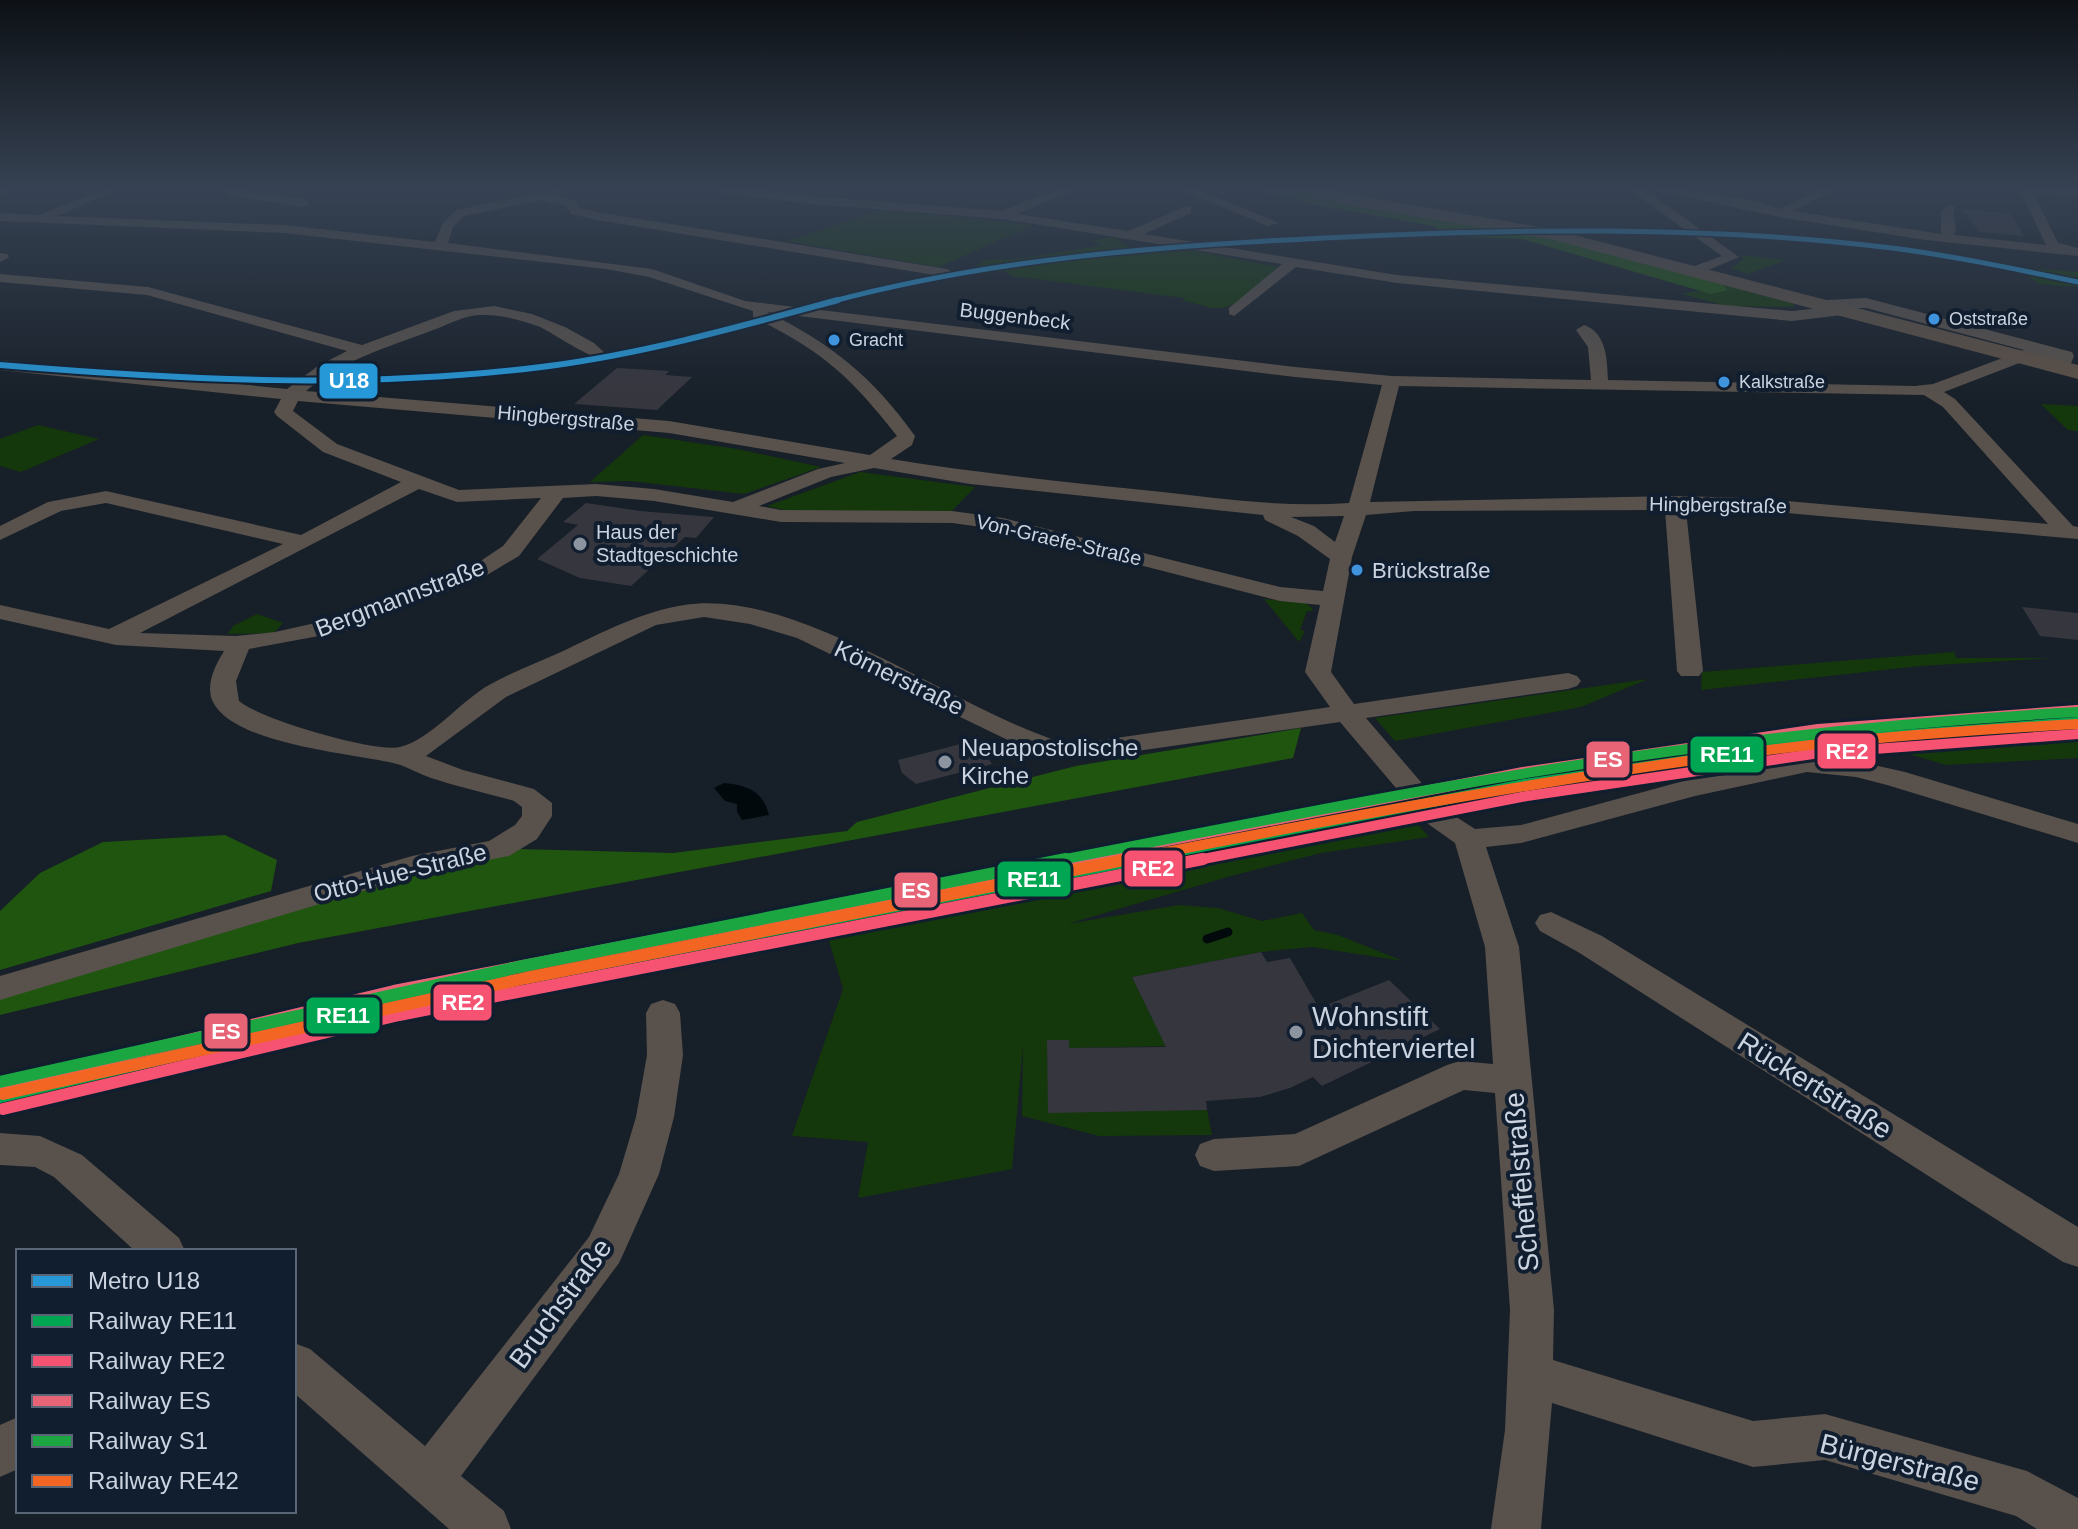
<svg xmlns="http://www.w3.org/2000/svg" width="2078" height="1529" font-family="Arial,sans-serif">
<style>
.green{fill:#14380b}
.forest{fill:#1f550f}
.water{fill:#02090d}
.lines{fill:none;stroke-linecap:round;stroke-linejoin:round}
.stream{stroke:#02090d;stroke-width:9}
.building{fill:#36363e}
.minor{fill:#58514c;fill-rule:evenodd}
.major{fill:#5d5147;fill-rule:evenodd}
.rail-1-far1-casing{stroke:#101e2f;stroke-width:16}
.rail-1-casing{stroke:#101e2f;stroke-width:18}
.rail-2-far1-casing{stroke:#101e2f;stroke-width:16}
.rail-2-casing{stroke:#101e2f;stroke-width:18}
.rail-3-far1-casing{stroke:#101e2f;stroke-width:16}
.rail-3-casing{stroke:#101e2f;stroke-width:18}
.rail-4-far1-casing{stroke:#101e2f;stroke-width:16}
.rail-4-casing{stroke:#101e2f;stroke-width:18}
.rail-5-far1-casing{stroke:#101e2f;stroke-width:16}
.rail-5-casing{stroke:#101e2f;stroke-width:18}
.rail-1-far1{stroke:#00a651;stroke-width:10}
.rail-1{stroke:#00a651;stroke-width:12}
.rail-2-far1{stroke:#f65372;stroke-width:10}
.rail-2{stroke:#f65372;stroke-width:12}
.rail-3-far1{stroke:#e66476;stroke-width:10}
.rail-3{stroke:#e66476;stroke-width:12}
.rail-4-far1{stroke:#1ba642;stroke-width:10}
.rail-4{stroke:#1ba642;stroke-width:12}
.rail-5-far1{stroke:#f26522;stroke-width:10}
.rail-5{stroke:#f26522;stroke-width:12}
.metro-1-far1-casing{stroke:#101e2f;stroke-width:8}
.metro-1-casing{stroke:#101e2f;stroke-width:10}
.metro-1-far1{stroke:#2698d8;stroke-width:5}
.metro-1{stroke:#2698d8;stroke-width:6}
.bus-dot{fill:#4094de;stroke:#101e2f;stroke-width:3}
.poi-dot{fill:#8b949f;stroke:#101e2f;stroke-width:3}
.labels{text-anchor:middle;stroke-width:8;stroke-linejoin:round;paint-order:stroke}
.far-bus-label{font-size:18px;fill:#cad3df;stroke:#101e2f;text-anchor:start}
.far-street-label{font-size:20px;fill:#cad3df;stroke:#101e2f}
.far-poi-label{font-size:20px;fill:#cad3df;stroke:#101e2f;text-anchor:start}
.bus-label{font-size:22px;fill:#cad3df;stroke:#101e2f;text-anchor:start}
.street-label{font-size:24px;fill:#cad3df;stroke:#101e2f}
.poi-label{font-size:24px;fill:#cad3df;stroke:#101e2f;text-anchor:start}
.near-poi-label{font-size:28px;fill:#cad3df;stroke:#101e2f;text-anchor:start}
.near-street-label{font-size:28px;fill:#cad3df;stroke:#101e2f}
.line-badge{stroke:#101e2f;stroke-width:3}
.badge-label{font-size:22px;text-anchor:middle;font-weight:bold;fill:#fff}
</style>
<rect width="100%" height="100%" fill="#171f28"/>
<!-- green -->
<g class="green">
<polygon points="884,209 1033,225 939,267 787,241"/>
<path d="M 1115,237 L 1138,254 L 1189,250 L 1279,267 C 1261,282 1239,310 1214,308 C 1204,307 1194,302 1183,301 L 1184,298 L 1013,276 L 1004,271 L 975,275 L 968,270 L 987,260 L 1016,259 L 1101,246 L 1093,240 Z"/>
<polygon points="1740,255 1786,260 1748,274 1731,268 1744,259"/>
<polygon points="2017,267 2078,272 2078,287 2038,284"/>
<path d="M 1722,284 L 1794,304 L 1794,307 L 1727,306 L 1682,294 C 1698,289 1711,294 1728,290 Z"/>
<polygon points="2041,404 2078,406 2078,431 2068,430"/>
<polygon points="38,425 99,439 21,472 0,466 0,439"/>
<polygon points="643,435 737,449 821,467 744,494 630,481 590,482"/>
<polygon points="860,472 975,487 949,514 789,511 767,506"/>
<polygon points="1264,599 1305,603 1312,608 1313,611 1307,611 1300,630 1305,631 1299,642"/>
<polygon points="257,614 283,623 274,633 228,634 233,626"/>
<polygon points="1954,652 1956,658 2053,658 1920,666 1701,690 1702,672"/>
<polygon points="1648,679 1581,707 1395,741 1375,718"/>
<polygon points="2078,734 2078,758 1946,765 1869,742"/>
<polygon points="1411,817 1429,837 1321,853 1231,876 1067,924 1179,905 1218,908 1262,921 1302,913 1314,930 1338,935 1403,961 1312,947 1261,952 1132,977 1161,1036 1171,1035 1172,1046 1069,1048 1069,1040 1047,1041 1049,1112 1207,1110 1212,1135 1099,1136 1022,1116 1023,1045 1012,1169 858,1198 868,1142 792,1136 843,989 826,930"/>
</g>
<!-- forest -->
<g class="forest">
<polygon points="1253,188 1281,188 1352,204 1545,237 1722,284 1728,290 1711,294 1522,239 1452,236 1433,226 1311,204"/>
<polygon points="1301,728 1293,758 298,943 0,1015 0,996 419,870 517,849 673,853 847,831 857,822 1076,766"/>
<polygon points="225,835 277,860 271,891 0,970 0,911 40,873 103,842"/>
</g>
<!-- water -->
<path class="water" d="M 724,783 C 747,785 763,791 769,815 L 742,820 L 737,812 L 737,804 L 725,801 L 714,788 Z"/>
<g class="lines">
<!-- stream -->
<polyline class="stream" points="1207,939 1228,932"/>
</g>
<!-- building -->
<g class="building">
<polygon points="1961,209 2011,214 2024,236 1980,232"/>
<polygon points="617,368 669,371 665,375 692,377 657,410 574,404"/>
<polygon points="586,503 640,511 714,517 696,538 685,537 631,586 580,578 537,559 578,525 563,522"/>
<polygon points="2022,607 2078,613 2078,640 2040,636"/>
<polygon points="976,740 992,764 916,784 902,773 898,760"/>
<polygon points="1261,952 1267,962 1290,958 1319,1008 1389,980 1440,1029 1322,1086 1313,1077 1290,1088 1260,1097 1206,1101 1207,1110 1048,1113 1047,1040 1069,1040 1069,1048 1166,1047 1132,977"/>
</g>
<g class="lines">
<!-- minor -->
<g class="minor">
<polygon points="0,188 17,188 0,195"/>
<path d="M 106,188 L 123,188 L 57,216 L 284,225 L 435,242 L 443,223 L 456,210 L 557,189 L 563,193 L 558,196 L 575,200 L 580,208 L 597,212 L 947,269 L 954,273 L 947,277 L 597,220 L 571,214 L 566,206 L 541,200 L 464,216 L 453,227 L 448,243 L 652,269 L 745,301 L 1295,367 L 1392,376 L 1591,380 L 1588,347 L 1576,330 L 1584,325 C 1607,333 1607,360 1608,380 L 1915,386 L 1933,384 L 2024,350 L 1866,308 L 1851,308 L 1842,315 L 1792,321 L 1397,283 L 1296,267 L 1234,316 L 1229,314 L 1229,308 L 1282,264 L 1003,219 L 811,204 L 722,192 L 716,188 L 749,188 L 811,196 L 1002,211 L 1059,188 L 1076,188 L 1018,214 L 1128,231 L 1187,206 L 1191,207 L 1191,213 L 1144,234 L 1397,275 L 1792,311 L 1821,308 L 1822,302 L 1827,300 L 1866,298 L 2072,352 L 2074,356 L 2070,366 L 2022,362 L 1944,392 L 1955,399 L 2073,526 L 2078,527 L 2078,539 L 1753,510 L 1686,510 L 1703,671 L 1699,676 L 1681,676 L 1677,671 L 1665,510 L 1414,511 L 1366,515 L 1352,557 L 1331,672 L 1354,704 L 1568,673 L 1577,676 L 1581,681 L 1577,686 L 1568,689 L 1366,718 L 1444,809 L 1475,829 L 1521,825 L 1691,779 L 1807,756 L 1856,761 L 1905,772 L 2078,824 L 2078,843 L 1887,785 L 1856,777 L 1807,772 L 1695,796 L 1521,843 L 1486,847 L 1519,947 L 1554,1310 L 1553,1360 L 1753,1421 L 1825,1414 L 2027,1471 L 2078,1498 L 2078,1529 L 2037,1529 L 2016,1516 L 1825,1460 L 1753,1467 L 1552,1403 L 1541,1529 L 1491,1529 L 1505,1430 L 1510,1310 L 1495,1093 L 1464,1090 L 1299,1166 L 1214,1171 L 1200,1166 L 1195,1155 L 1200,1144 L 1214,1139 L 1295,1134 L 1447,1065 L 1460,1061 L 1493,1064 L 1485,947 L 1455,843 L 1424,821 L 1340,722 L 1081,759 L 1059,758 L 1026,749 L 797,638 L 750,624 L 704,617 L 656,625 L 506,697 L 426,756 L 463,770 L 534,789 L 552,803 L 552,816 L 537,839 L 509,856 L 426,872 L 0,1000 L 0,976 L 412,856 L 489,841 L 515,825 L 522,816 L 522,807 L 514,801 C 486,793 458,787 431,778 C 419,774 408,767 397,764 C 355,753 226,745 211,697 C 207,681 216,664 224,651 L 116,645 L 0,619 L 0,605 L 109,629 L 283,544 L 106,503 L 61,511 L 0,540 L 0,526 L 48,502 L 106,491 L 301,535 L 401,482 L 323,452 L 277,416 L 274,412 L 281,399 L 0,370 L 0,360 L 287,389 L 318,366 L 347,351 L 147,295 L 0,282 L 0,274 L 148,287 L 362,345 L 454,311 L 494,306 L 532,314 L 565,327 L 594,343 L 607,355 L 605,358 C 592,361 555,334 540,327 C 521,320 500,314 480,315 C 464,315 448,325 433,330 C 389,347 342,360 306,391 L 669,421 L 870,455 L 897,436 C 848,374 823,352 753,317 L 753,311 L 649,277 L 606,269 L 284,233 L 0,221 L 0,213 L 39,215 ZM 767,312 L 1295,377 L 1382,385 L 1349,503 C 1283,508 1218,498 1153,491 C 1065,482 978,473 891,459 L 912,445 L 915,436 C 873,377 832,344 767,312 ZM 1399,386 L 1924,395 L 1943,407 L 2048,524 L 1753,498 L 1675,496 L 1370,502 ZM 298,401 L 669,433 L 845,463 L 818,469 L 733,502 L 654,489 L 596,484 L 459,490 L 337,444 L 293,411 ZM 874,468 L 970,484 L 1263,515 L 1265,520 L 1298,536 L 1330,559 L 1323,591 L 1280,587 L 1003,518 L 952,511 L 781,510 L 759,506 L 831,477 ZM 419,489 L 457,502 L 541,498 L 503,546 L 479,562 L 329,620 L 275,632 L 236,636 L 140,633 ZM 596,496 L 654,501 L 781,522 L 952,523 L 1003,530 L 1280,601 L 1320,605 L 1305,672 L 1330,707 L 1081,743 L 1061,742 C 953,709 798,587 684,605 C 640,612 601,633 561,652 C 537,663 512,672 489,685 C 462,700 430,740 400,747 C 375,753 260,719 239,701 L 236,681 L 249,649 L 346,631 L 482,578 L 519,556 L 563,498 ZM 1344,516 L 1335,542 L 1314,526 L 1291,517 Z"/>
<polygon points="231,188 303,199 309,203 303,207 227,195 227,189"/>
<polygon points="1177,188 1194,188 1279,223 1268,226"/>
<polygon points="1633,188 1643,188 1739,257 1699,274 1689,274 1689,268 1722,256 1634,193"/>
<polygon points="1645,188 1674,188 1751,200 1780,209 1822,188 1838,188 1793,211 1941,234 1941,212 1950,204 1956,208 1953,212 1956,229 1954,235 2046,245 2019,188 2078,189 2078,197 2033,192 2058,243 2078,248 2078,256 1926,240 1779,217"/>
<polygon points="0,253 7,254 9,257 0,262"/>
<polygon points="1551,912 1602,936 2078,1227 2078,1267 2063,1262 1578,952 1540,931 1535,923 1540,915"/>
<polygon points="663,1000 675,1004 680,1013 683,1055 674,1117 659,1174 625,1250 619,1263 461,1476 504,1511 511,1529 449,1529 294,1393 294,1343 310,1349 425,1446 589,1237 619,1174 636,1117 647,1055 646,1013 651,1004"/>
<polygon points="0,1133 40,1136 82,1155 179,1238 185,1251 135,1251 54,1177 35,1167 0,1165"/>
<polygon points="18,1417 18,1469 0,1477 0,1425"/>
</g>
<!-- major -->
<polygon class="major" points="1287,188 1316,188 1551,229 2078,365 2078,379 1550,239 1353,206 1290,191"/>
<defs>
<polyline id="rail-1-far1" points="1129,861 1525,784 1819,741 2078,722"/>
<polyline id="rail-1" points="0,1097 396,1003 1139,859"/>
<polyline id="rail-2-far1" points="1193,861 1527,796 1820,753 2078,734"/>
<polyline id="rail-2" points="3,1109 399,1015 1203,859"/>
<polyline id="rail-3-far1" points="1065,861 1523,772 1818,729 2077,710"/>
<polyline id="rail-3" points="0,1085 394,991 1075,859"/>
<path id="rail-4-far1" d="M 1055,861 C 1273,819 1491,774 1711,746 C 1833,730 1955,719 2078,712"/>
<polyline id="rail-4" points="0,1082 518,967 1066,859"/>
<path id="rail-5-far1" d="M 1119,861 C 1329,820 1540,780 1752,752 C 1860,738 1969,730 2078,724"/>
<polyline id="rail-5" points="3,1094 526,978 1129,859"/>
</defs>
<!-- rail-1-far1 casing -->
<use href="#rail-1-far1" class="rail-1-far1-casing"/>
<!-- rail-1 casing -->
<use href="#rail-1" class="rail-1-casing"/>
<!-- rail-2-far1 casing -->
<use href="#rail-2-far1" class="rail-2-far1-casing"/>
<!-- rail-2 casing -->
<use href="#rail-2" class="rail-2-casing"/>
<!-- rail-3-far1 casing -->
<use href="#rail-3-far1" class="rail-3-far1-casing"/>
<!-- rail-3 casing -->
<use href="#rail-3" class="rail-3-casing"/>
<!-- rail-4-far1 casing -->
<use href="#rail-4-far1" class="rail-4-far1-casing"/>
<!-- rail-4 casing -->
<use href="#rail-4" class="rail-4-casing"/>
<!-- rail-5-far1 casing -->
<use href="#rail-5-far1" class="rail-5-far1-casing"/>
<!-- rail-5 casing -->
<use href="#rail-5" class="rail-5-casing"/>
<!-- rail-1-far1 -->
<use href="#rail-1-far1" class="rail-1-far1"/>
<!-- rail-1 -->
<use href="#rail-1" class="rail-1"/>
<!-- rail-2-far1 -->
<use href="#rail-2-far1" class="rail-2-far1"/>
<!-- rail-2 -->
<use href="#rail-2" class="rail-2"/>
<!-- rail-3-far1 -->
<use href="#rail-3-far1" class="rail-3-far1"/>
<!-- rail-3 -->
<use href="#rail-3" class="rail-3"/>
<!-- rail-4-far1 -->
<use href="#rail-4-far1" class="rail-4-far1"/>
<!-- rail-4 -->
<use href="#rail-4" class="rail-4"/>
<!-- rail-5-far1 -->
<use href="#rail-5-far1" class="rail-5-far1"/>
<!-- rail-5 -->
<use href="#rail-5" class="rail-5"/>
<defs>
<path id="metro-1-far1" d="M 830,302 C 991,259 1158,246 1324,238 C 1512,229 1705,225 1892,248 C 1954,256 2016,269 2078,282"/>
<path id="metro-1" d="M 0,365 C 183,380 366,390 549,366 C 647,353 742,326 838,300"/>
</defs>
<!-- metro-1-far1 casing -->
<use href="#metro-1-far1" class="metro-1-far1-casing"/>
<!-- metro-1 casing -->
<use href="#metro-1" class="metro-1-casing"/>
<!-- metro-1-far1 -->
<use href="#metro-1-far1" class="metro-1-far1"/>
<!-- metro-1 -->
<use href="#metro-1" class="metro-1"/>
</g>
<!-- sky -->
<linearGradient id="sky" x2="0" y2="1"><stop stop-color="#0d1116"/><stop offset="0.47" stop-color="#364253"/><stop offset="1" stop-color="#364253" stop-opacity="0"/></linearGradient>
<rect width="2078" height="402" fill="url(#sky)"/>
<!-- markers -->
<g class="bus-dot">
<circle cx="1934" cy="319" r="7"/>
<circle cx="834" cy="340" r="7"/>
<circle cx="1724" cy="382" r="7"/>
<circle cx="1357" cy="570" r="7"/>
</g>
<g class="poi-dot">
<circle cx="580" cy="544" r="8"/>
<circle cx="945" cy="762" r="8"/>
<circle cx="1296" cy="1032" r="8"/>
</g>
<g class="labels">
<!-- far-bus labels -->
<g class="far-bus-label">
<text x="1949" y="325">Oststraße</text>
<text x="849" y="346">Gracht</text>
<text x="1739" y="388">Kalkstraße</text>
</g>
<!-- far-street labels -->
<g class="far-street-label">
<text transform="translate(1015 316) rotate(7)" y="7">Buggenbeck</text>
<text transform="translate(566 418) rotate(5)" y="7">Hingbergstraße</text>
<text transform="translate(1718 505) rotate(1)" y="7">Hingbergstraße</text>
<text transform="translate(1059 540) rotate(13)" y="7">Von-Graefe-Straße</text>
</g>
<!-- far-poi labels -->
<g class="far-poi-label">
<text x="596" y="539">Haus der<tspan x="596" dy="23">Stadtgeschichte</tspan></text>
</g>
<!-- bus labels -->
<g class="bus-label">
<text x="1372" y="578">Brückstraße</text>
</g>
<!-- street labels -->
<g class="street-label">
<text transform="translate(400 598) rotate(-21)" y="8">Bergmannstraße</text>
<text transform="translate(899 678) rotate(26)" y="8">Körnerstraße</text>
<text transform="translate(400 873) rotate(-14)" y="8">Otto-Hue-Straße</text>
</g>
<!-- poi labels -->
<g class="poi-label">
<text x="961" y="756">Neuapostolische<tspan x="961" dy="28">Kirche</tspan></text>
</g>
<!-- near-poi labels -->
<g class="near-poi-label">
<text x="1312" y="1026">Wohnstift<tspan x="1312" dy="32">Dichterviertel</tspan></text>
</g>
<!-- near-street labels -->
<g class="near-street-label">
<text transform="translate(1815 1085) rotate(32)" y="10">Rückertstraße</text>
<text transform="translate(1521 1182) rotate(-95)" y="10">Scheffelstraße</text>
<text transform="translate(560 1303) rotate(-54)" y="10">Bruchstraße</text>
<text transform="translate(1900 1462) rotate(14)" y="10">Bürgerstraße</text>
</g>
</g>
<g class="line-badge">
<rect x="318" y="362" width="61" height="38" rx="8" fill="#2698d8"/>
<rect x="1816" y="732" width="61" height="38" rx="8" fill="#f65372"/>
<rect x="1689" y="735" width="76" height="39" rx="8" fill="#00a651"/>
<rect x="1585" y="740" width="46" height="39" rx="8" fill="#e66476"/>
<rect x="1123" y="849" width="61" height="39" rx="8" fill="#f65372"/>
<rect x="996" y="860" width="76" height="38" rx="8" fill="#00a651"/>
<rect x="893" y="871" width="46" height="38" rx="8" fill="#e66476"/>
<rect x="432" y="983" width="61" height="39" rx="8" fill="#f65372"/>
<rect x="305" y="996" width="76" height="39" rx="8" fill="#00a651"/>
<rect x="203" y="1012" width="46" height="38" rx="8" fill="#e66476"/>
</g>
<g class="badge-label">
<text x="349" y="388">U18</text>
<text x="1847" y="759">RE2</text>
<text x="1727" y="762">RE11</text>
<text x="1608" y="767">ES</text>
<text x="1153" y="876">RE2</text>
<text x="1034" y="887">RE11</text>
<text x="916" y="898">ES</text>
<text x="463" y="1010">RE2</text>
<text x="343" y="1023">RE11</text>
<text x="226" y="1039">ES</text>
</g>
<!-- legend -->
<rect x="16" y="1249" width="280" height="264" fill="#101e2f" stroke="#5a6675" stroke-width="2"/>
<rect x="32" y="1275" width="40" height="12" fill="#2698d8" stroke="#5a6675" stroke-width="2"/>
<text x="88" y="1289" font-size="24" fill="#cad3df">Metro U18</text>
<rect x="32" y="1315" width="40" height="12" fill="#00a651" stroke="#5a6675" stroke-width="2"/>
<text x="88" y="1329" font-size="24" fill="#cad3df">Railway RE11</text>
<rect x="32" y="1355" width="40" height="12" fill="#f65372" stroke="#5a6675" stroke-width="2"/>
<text x="88" y="1369" font-size="24" fill="#cad3df">Railway RE2</text>
<rect x="32" y="1395" width="40" height="12" fill="#e66476" stroke="#5a6675" stroke-width="2"/>
<text x="88" y="1409" font-size="24" fill="#cad3df">Railway ES</text>
<rect x="32" y="1435" width="40" height="12" fill="#1ba642" stroke="#5a6675" stroke-width="2"/>
<text x="88" y="1449" font-size="24" fill="#cad3df">Railway S1</text>
<rect x="32" y="1475" width="40" height="12" fill="#f26522" stroke="#5a6675" stroke-width="2"/>
<text x="88" y="1489" font-size="24" fill="#cad3df">Railway RE42</text>
</svg>
